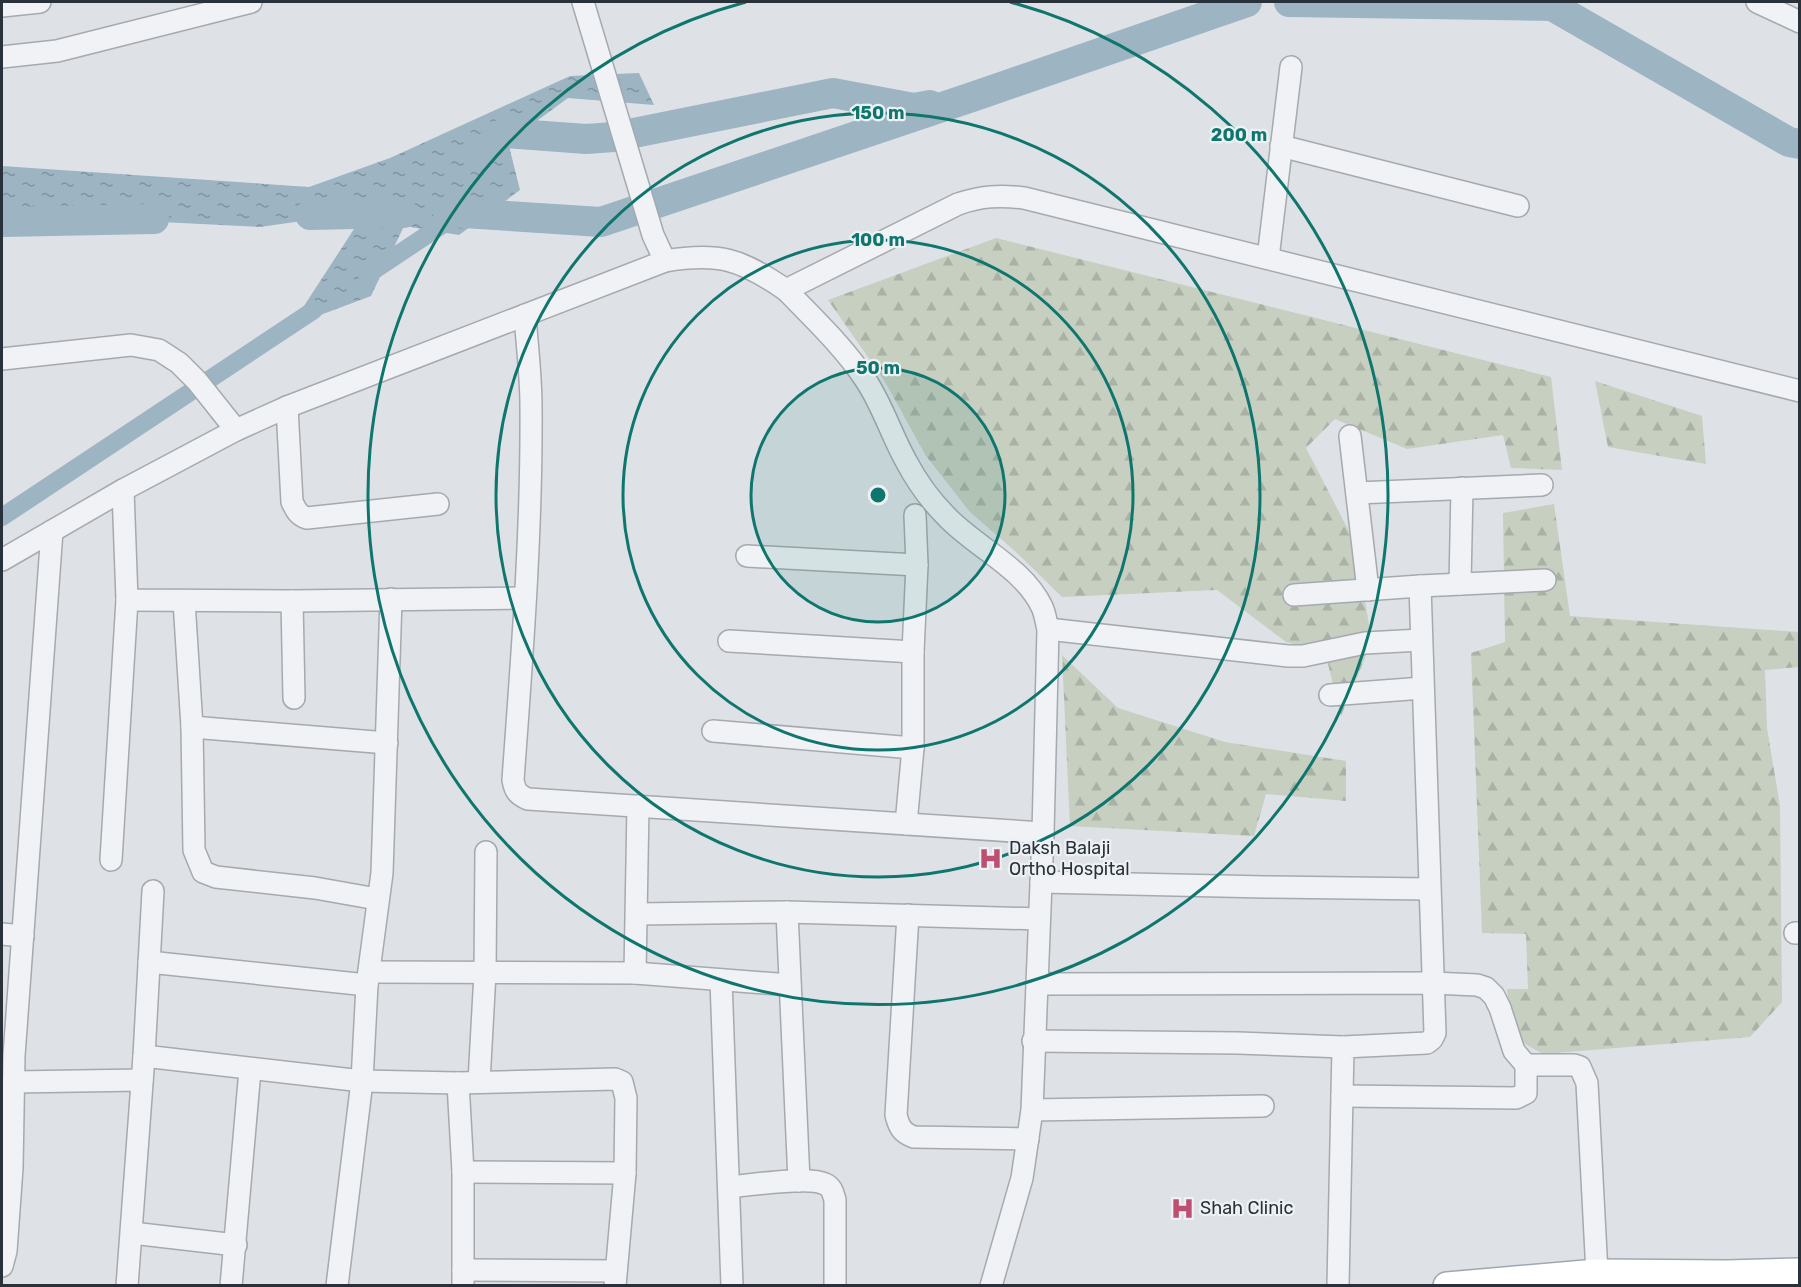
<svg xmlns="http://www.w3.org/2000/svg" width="1801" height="1287" viewBox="0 0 1801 1287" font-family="Rubik,sans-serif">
<defs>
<pattern id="forest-firs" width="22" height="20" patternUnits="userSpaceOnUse" patternTransform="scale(1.5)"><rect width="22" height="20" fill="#c6cfc0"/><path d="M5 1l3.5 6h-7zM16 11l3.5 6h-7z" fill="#aab2a6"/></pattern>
<pattern id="water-ripples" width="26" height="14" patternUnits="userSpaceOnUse" patternTransform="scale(1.5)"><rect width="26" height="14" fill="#9db4c2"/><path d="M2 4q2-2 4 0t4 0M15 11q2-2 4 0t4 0" fill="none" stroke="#80939f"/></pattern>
</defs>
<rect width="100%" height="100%" fill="#dee2e6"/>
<g fill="url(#forest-firs)">
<polygon points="996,238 1551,377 1562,470 1511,468 1503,435 1407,449 1335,419 1306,448 1354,541 1372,641 1341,716 1325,652 1286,642 1217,590 1062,597 1017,553 970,512 926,456 884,380 828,300"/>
<polygon points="1595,381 1702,416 1706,464 1608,447"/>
<polygon points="1554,504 1570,616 1799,632 1799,667 1765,670 1767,728 1780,806 1782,1002 1750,1037 1543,1054 1513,1037 1507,989 1528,989 1526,934 1482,933 1471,653 1505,642 1503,513"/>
<polygon points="1062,655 1118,708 1225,742 1346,761 1346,801 1266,794 1254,836 1070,826"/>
</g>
<polygon fill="url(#water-ripples)" points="639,73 654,105 568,98 508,142 520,190 459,235 404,226 371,296 291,326 365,212 260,227 2,214 2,166 309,187 390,158 570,76"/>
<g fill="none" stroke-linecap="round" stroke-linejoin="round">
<g stroke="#9db4c2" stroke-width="18">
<polyline points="367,275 454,217"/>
<polyline points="2,517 314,310"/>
</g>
<g stroke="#9db4c2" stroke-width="30">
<polyline points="1289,2 1552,6 1789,142 1800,144"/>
<polyline points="483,151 504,133 586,139 614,137 833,93 914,108 930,105"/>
<polyline points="448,212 601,222 978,95 1247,2"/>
<polyline points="310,215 403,213"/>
<polyline points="2,222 154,219"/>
</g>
<defs>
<g id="minor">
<polyline points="583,2 653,235 665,261"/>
<polyline points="1757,2 1800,22"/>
<polyline points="2,6 40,2"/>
<polyline points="2,57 57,51 251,2"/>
<polyline points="1281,146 1518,206"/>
<polyline points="1268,258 1291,67"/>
<path d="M786,290C813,318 843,346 865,379C882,404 891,434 906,461C916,480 931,501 946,516C975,547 1023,567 1042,607C1045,613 1046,622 1048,629L1043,833L1032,1110L1022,1178L991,1286"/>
<path d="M525,315C527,345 531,376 531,406C532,531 522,656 513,780C515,791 518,795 528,799L1043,833"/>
<path d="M2,359L131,345L159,350L179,363L197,381L236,430L287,407L665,261C719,252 741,259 786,290L958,204C981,196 1000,195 1024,198L1800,391"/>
<path d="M287,407L292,502C296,510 298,515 307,518L438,504"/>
<polyline points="1350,436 1368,590"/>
<polyline points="123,490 127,600 292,601 525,598"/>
<polyline points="1357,493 1542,485"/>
<polyline points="747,556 917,565"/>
<polyline points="2,560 123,490 236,430"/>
<polyline points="1460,584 1462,488"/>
<polyline points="1294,595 1420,586 1545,580"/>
<polyline points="184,601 192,727 194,850 203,872 216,877 315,888 377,899"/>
<polyline points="292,601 294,698"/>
<polyline points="1048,629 1288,656 1303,656 1365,643 1421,640"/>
<polyline points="729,641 913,652"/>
<polyline points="1330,695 1423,688"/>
<polyline points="192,727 387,743"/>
<polyline points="713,731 913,748"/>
<polyline points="906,824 913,748 913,652 917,565 915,515"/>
<polyline points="111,860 127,600"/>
<polyline points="1041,882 1265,887 1429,889"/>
<polyline points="153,891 144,1056 362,1081 458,1083 615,1079 622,1082 626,1098 625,1173 615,1286"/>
<polyline points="787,912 799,1181"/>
<polyline points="637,914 787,912 1039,919"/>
<path d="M908,915L896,1115C899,1127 902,1133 914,1137L1028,1139"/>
<polyline points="1795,933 1800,933"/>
<polyline points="2,934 23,936"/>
<polyline points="149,962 367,985"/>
<polyline points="369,972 635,973 790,985"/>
<polyline points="635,973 638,806"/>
<polyline points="721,980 732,1286"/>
<polyline points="1037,984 1433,983 1477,985 1486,988 1494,996 1500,1008 1514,1051 1526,1065"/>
<polyline points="1033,1041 1238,1043 1343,1047"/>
<polyline points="14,1082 142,1080"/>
<polyline points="479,1082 485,973 486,852"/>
<polyline points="458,1083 463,1172 463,1286"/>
<polyline points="1342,1096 1516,1098 1526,1093 1526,1065 1574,1065 1580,1067 1587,1083 1597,1273"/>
<polyline points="1032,1110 1263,1106"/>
<polyline points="463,1172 625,1173"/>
<path d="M729,1187C749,1185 809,1176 825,1184C832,1187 833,1193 835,1200V1286"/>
<polyline points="132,1233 236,1245"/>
<polyline points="2,1266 6,1251 12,1168 14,1056 52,531"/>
<polyline points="463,1270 616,1271"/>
<polyline points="127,1286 144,1056"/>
<polyline points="231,1286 250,1070"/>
<polyline points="337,1286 362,1081 367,985 382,873 391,599"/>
<polyline points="1338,1286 1343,1047 1427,1043 1432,1039 1435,1033 1420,586"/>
</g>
<polyline id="major" points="1447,1286 1597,1273 1727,1274 1800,1272"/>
</defs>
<use href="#minor" stroke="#a4aaaf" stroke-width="24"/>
<use href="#major" stroke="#9fa8b0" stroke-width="30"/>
<use href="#minor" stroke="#f0f2f5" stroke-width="21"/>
<use href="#major" stroke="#fff" stroke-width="27"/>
</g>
<circle cx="878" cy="495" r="127" fill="#0f766e" fill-opacity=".12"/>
<g fill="none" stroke="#0f766e" stroke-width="3">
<circle cx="878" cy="495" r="127"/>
<circle cx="878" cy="495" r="255"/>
<circle cx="878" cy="495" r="382"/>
<path d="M1010 2A510 510 0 1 1 746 2"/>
</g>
<defs>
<symbol id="hospital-bare" viewBox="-9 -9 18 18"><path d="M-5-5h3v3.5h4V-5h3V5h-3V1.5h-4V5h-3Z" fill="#bd5070" stroke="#edf1f4" stroke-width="2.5" paint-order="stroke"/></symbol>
</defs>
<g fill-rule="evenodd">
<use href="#hospital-bare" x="974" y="842" width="33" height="33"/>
<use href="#hospital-bare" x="1166" y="1192" width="33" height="33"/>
</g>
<g text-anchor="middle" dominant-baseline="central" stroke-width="4.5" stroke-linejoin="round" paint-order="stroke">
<g font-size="18" fill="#29323b" stroke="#edf1f4" text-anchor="start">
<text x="1009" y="848">Daksh Balaji<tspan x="1009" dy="21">Ortho Hospital</tspan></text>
<text x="1200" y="1208">Shah Clinic</text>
</g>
</g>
<circle cx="878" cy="495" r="9" fill="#0f766e" stroke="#edf1f4" stroke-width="3"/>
<g font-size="18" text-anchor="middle" font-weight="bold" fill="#0f766e" stroke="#edf1f4" stroke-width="4.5" stroke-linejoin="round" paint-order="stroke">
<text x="878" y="119">150 m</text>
<text x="1239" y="141">200 m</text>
<text x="878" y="246">100 m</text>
<text x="878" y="374">50 m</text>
</g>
<rect width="1801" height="1287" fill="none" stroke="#29323b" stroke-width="6"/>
</svg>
